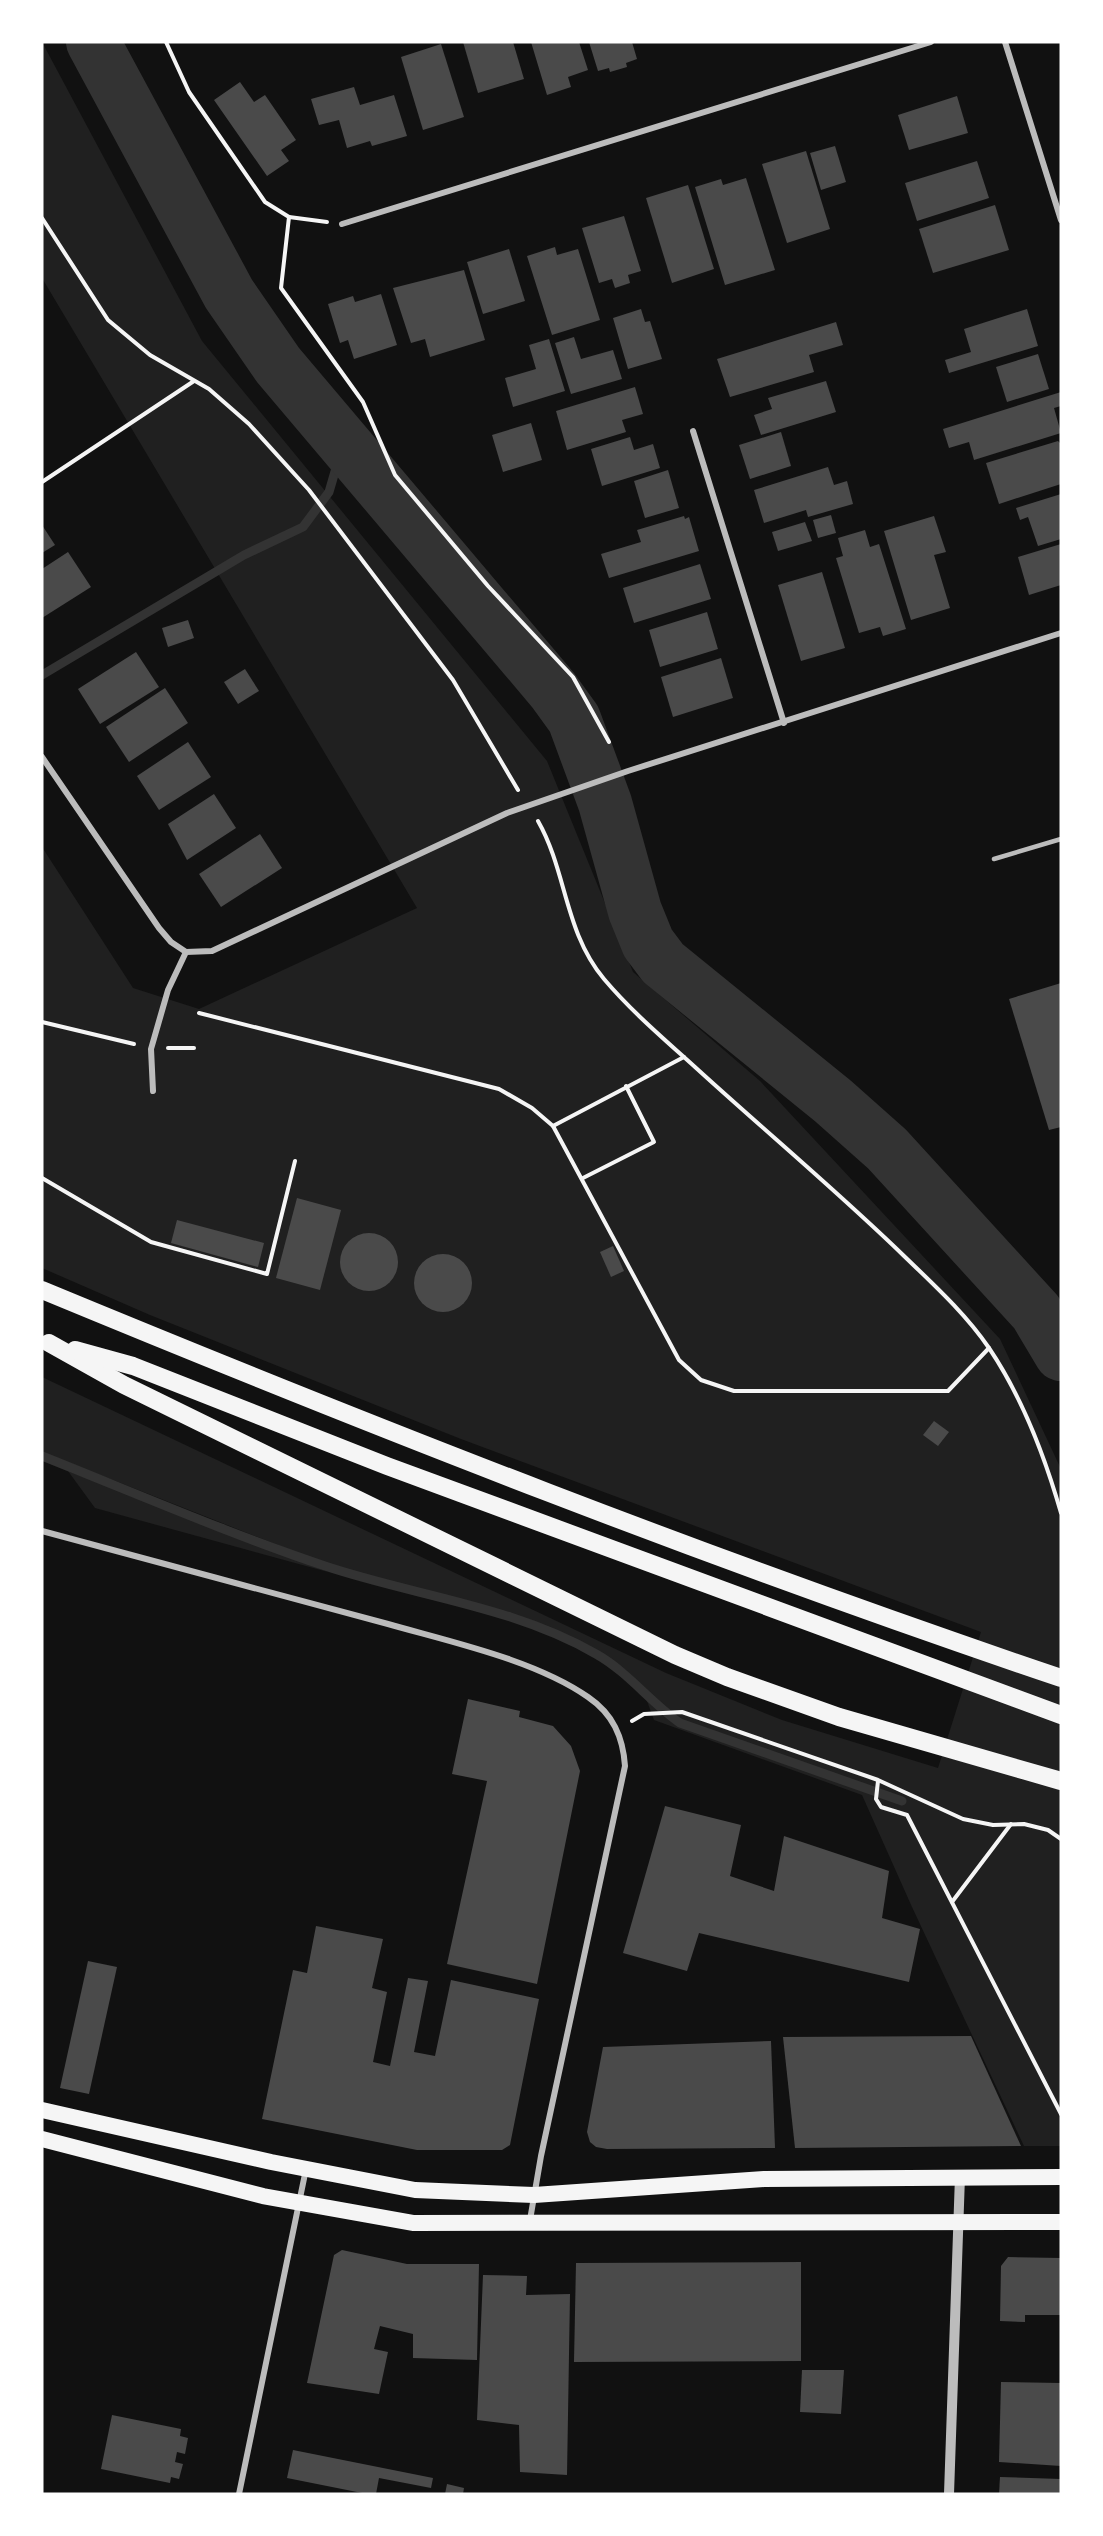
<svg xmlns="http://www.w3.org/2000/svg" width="1103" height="2536" viewBox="0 0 1103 2536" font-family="Jost,sans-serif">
<rect width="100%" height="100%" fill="#111"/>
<g fill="#202020">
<polygon points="42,42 202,341 547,761 633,972 760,1081 1000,1339 1061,1469 1061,2146 1024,2146 912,1907 862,1795 654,1720 647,1701 650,1696 627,1671 586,1646 536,1622 326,1564 42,1452 42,1377 666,1673 782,1720 938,1768 981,1632 461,1439 150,1315 42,1268 42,847 133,988 199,1009 417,908 42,278"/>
<polygon points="68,1471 328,1572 95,1508"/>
</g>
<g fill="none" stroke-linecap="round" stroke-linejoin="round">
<g stroke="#333" stroke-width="9">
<polyline points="42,675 244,555 303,527 329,492 336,468 336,432"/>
<path d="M42,1456C135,1493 230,1534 325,1566C415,1596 513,1606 596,1654C628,1672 650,1702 680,1723L902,1801"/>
</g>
<polyline stroke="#333" stroke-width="54" points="93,42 229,294 278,365 553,690 574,719 605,803 635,911 648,943 663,963 833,1101 887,1149 1036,1312 1061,1354"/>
</g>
<g fill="#4a4a4a">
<polygon points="463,42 513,42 524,79 478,93"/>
<polygon points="531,42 579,42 588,70 568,77 571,87 547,95"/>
<polygon points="589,42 632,42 637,59 626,63 627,67 610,72 609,68 598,71"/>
<polygon points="441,44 464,117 423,130 401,57"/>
<polygon points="240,82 254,102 265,95 296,140 281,150 289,161 267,176 214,100"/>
<polygon points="354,87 360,105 394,95 407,136 372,146 370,141 347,148 339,120 319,125 311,99"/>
<polygon points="957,96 968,133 909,150 898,115"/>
<polygon points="835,146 846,182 821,190 810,153"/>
<polygon points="806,151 830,229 787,243 762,164"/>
<polygon points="977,161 989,198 917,221 905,183"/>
<polygon points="746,178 775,270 725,285 695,187 721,179 723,185"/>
<polygon points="688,185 714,269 672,283 646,198"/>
<polygon points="995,205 1009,250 933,273 919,229"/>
<polygon points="624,216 641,271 628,275 630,283 615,288 612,279 599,283 582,228"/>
<polygon points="555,247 557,255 578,249 600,320 552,335 527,256"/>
<polygon points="509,249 525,301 483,314 467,262"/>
<polygon points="464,270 485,340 430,357 425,339 411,343 393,288"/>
<polygon points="381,294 397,345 354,359 348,340 340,343 328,304 353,296 355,302"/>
<polygon points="641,309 645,322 650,321 662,359 628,369 613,318"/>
<polygon points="1027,309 1038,346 949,373 945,360 971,352 964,329"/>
<polygon points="836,322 843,345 809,355 814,372 730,397 717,359"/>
<polygon points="574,337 581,359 613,350 622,379 571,394 555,343"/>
<polygon points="549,339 565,391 513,407 505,378 536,369 529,345"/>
<polygon points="1038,354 1049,389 1007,402 996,367"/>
<polygon points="826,381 836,412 761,435 754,415 772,409 768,398"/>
<polygon points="635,387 643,414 622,420 626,432 567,450 556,411"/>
<polygon points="1061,392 1061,406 1054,408 1061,433 974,460 969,442 949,448 943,429"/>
<polygon points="531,423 542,460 503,472 492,435"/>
<polygon points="781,432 791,466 750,479 739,445"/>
<polygon points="630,437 634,450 653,444 660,468 602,486 591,449"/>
<polygon points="1058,441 1061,444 1061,484 999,504 986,463"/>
<polygon points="828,467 834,485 847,481 853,504 808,517 806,510 764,523 754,490"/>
<polygon points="668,470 679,508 645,518 634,481"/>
<polygon points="1061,494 1061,539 1038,546 1028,517 1020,520 1016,508"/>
<polygon points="831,515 836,533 818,538 813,520"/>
<polygon points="684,516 685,519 689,517 699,551 609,578 601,554 641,542 637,530"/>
<polygon points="934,516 946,552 934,555 950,608 911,620 884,531"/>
<polygon points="805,522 812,541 778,551 772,532"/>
<polygon points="42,525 55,545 42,553"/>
<polygon points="865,530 870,547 879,544 906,629 883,636 880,627 859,633 836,558 843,556 838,538"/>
<polygon points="1061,544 1061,585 1029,595 1018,557"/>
<polygon points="68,552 91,587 42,618 42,569"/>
<polygon points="700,564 711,599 634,623 623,588"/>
<polygon points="822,572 845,648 801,661 778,585"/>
<polygon points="707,612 718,649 660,667 649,630"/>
<polygon points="188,620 194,638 168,647 162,628"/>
<polygon points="136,652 159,687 100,724 78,689"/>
<polygon points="721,658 733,698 673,717 661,677"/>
<polygon points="245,669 259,691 238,704 224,682"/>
<polygon points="165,688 188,723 129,762 106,727"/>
<polygon points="188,742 211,777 159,810 137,776"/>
<polygon points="214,794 236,828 187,860 168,824"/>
<polygon points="260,834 282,868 221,907 199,874"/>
<polygon points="1061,983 1061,1127 1049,1130 1009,999"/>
<polygon points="297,1198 341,1210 320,1290 276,1278"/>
<polygon points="177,1220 264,1243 258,1267 171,1243"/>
<circle cx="369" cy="1262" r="29"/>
<polygon points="613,1246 624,1271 611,1277 600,1252"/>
<circle cx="443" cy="1283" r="29"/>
<polygon points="934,1421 949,1432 938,1446 923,1435"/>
<polygon points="468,1699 520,1711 519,1717 553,1726 571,1746 580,1771 537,1984 447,1964 487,1781 452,1774"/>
<polygon points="665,1806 741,1825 730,1876 774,1891 784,1836 889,1871 882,1918 920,1929 909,1982 699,1933 687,1971 623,1953"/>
<polygon points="316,1926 383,1939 372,1988 387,1992 373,2062 390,2066 408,1978 428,1981 414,2052 435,2056 451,1980 539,1999 510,2145 502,2150 417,2150 262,2119 293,1970 307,1973"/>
<polygon points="88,1961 117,1967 89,2094 60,2088"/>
<polygon points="971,2036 1021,2146 795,2148 783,2037"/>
<polygon points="771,2041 775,2148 607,2149 596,2147 590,2142 587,2132 603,2047"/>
<polygon points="342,2250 407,2264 479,2264 477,2360 413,2358 413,2334 380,2326 374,2349 388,2352 379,2394 307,2383 334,2255"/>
<polygon points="1008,2257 1061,2258 1061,2315 1025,2315 1025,2322 1000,2321 1001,2266"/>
<polygon points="801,2262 801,2361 574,2362 576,2263"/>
<polygon points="483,2275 527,2276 526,2295 570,2294 567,2475 520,2472 519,2425 477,2420"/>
<polygon points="802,2370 844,2370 841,2414 800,2412"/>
<polygon points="1001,2382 1061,2383 1061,2466 999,2462"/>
<polygon points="112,2415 181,2429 180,2436 188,2438 185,2454 177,2452 175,2462 183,2464 179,2479 171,2477 170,2483 101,2469"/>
<polygon points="293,2450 433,2478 431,2488 379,2478 376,2494 367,2494 287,2478"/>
<polygon points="1000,2477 1061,2479 1061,2494 999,2494"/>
<polygon points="447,2484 464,2488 463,2494 445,2494"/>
</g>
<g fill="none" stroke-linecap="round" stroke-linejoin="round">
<g stroke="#f5f5f5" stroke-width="4">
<polyline points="166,42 189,92 265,202 289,217 281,288 363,402 395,475 488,586 573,677 609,742"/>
<polyline points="289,217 327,222"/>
<polyline points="42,218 108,320 150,355 209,389 249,424 309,490 453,680 518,790"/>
<polyline points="42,482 194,381"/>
<path d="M538,821C567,872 564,931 604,979C631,1011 664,1039 695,1067C764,1130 836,1190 903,1255C933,1284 965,1313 989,1348C1022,1397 1045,1457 1061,1513"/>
<polyline points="199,1013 499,1089 532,1108 553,1126 679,1360 701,1380 734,1391 948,1391 989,1348"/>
<polyline points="42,1022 134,1044"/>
<polyline points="168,1048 194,1048"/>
<polyline points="553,1126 684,1057"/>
<polyline points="42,1178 151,1242 267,1274 295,1161"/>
<polyline points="583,1178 654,1142 626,1086"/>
<polyline points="632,1721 644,1714 682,1712 878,1780 963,1819 993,1825 1024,1824 1048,1830 1061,1839"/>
<polyline points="878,1781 876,1799 881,1807 907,1815 1061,2114"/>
<polyline points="952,1902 1011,1824"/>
</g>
<polyline stroke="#bcbcbc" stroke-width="4.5" points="994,859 1061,839"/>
<g stroke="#bcbcbc" stroke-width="6">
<polyline points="1005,42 1061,220"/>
<polyline points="342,224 931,42"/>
<polyline points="693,431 784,723"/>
<polyline points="42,757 159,928 171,942 186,952"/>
<polyline points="186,952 212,951 507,813 628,771 1061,633"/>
<polyline points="153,1091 151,1049 168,990 186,952"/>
<path d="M42,1531C157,1563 273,1592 388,1624C451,1642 535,1660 588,1697C613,1714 623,1737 625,1766L541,2156L530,2220"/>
<polyline points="239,2494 306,2169"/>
</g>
<polyline stroke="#bcbcbc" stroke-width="10" points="949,2494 960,2176"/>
<g stroke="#f5f5f5" stroke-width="16">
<polyline points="42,2110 271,2162 415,2190 534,2195 764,2179 1061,2177"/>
<polyline points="42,2139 263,2196 414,2223 1061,2222"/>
</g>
<g stroke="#f5f5f5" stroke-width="18">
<path d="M42,1290C378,1429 717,1562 1061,1678"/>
<polyline points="49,1343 124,1385 675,1655 727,1677 839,1717 1061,1781"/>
<polyline points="75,1350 133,1366 387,1466 1061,1715"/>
</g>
</g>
<rect width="1103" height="2536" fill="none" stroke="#ffffff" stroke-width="87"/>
</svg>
